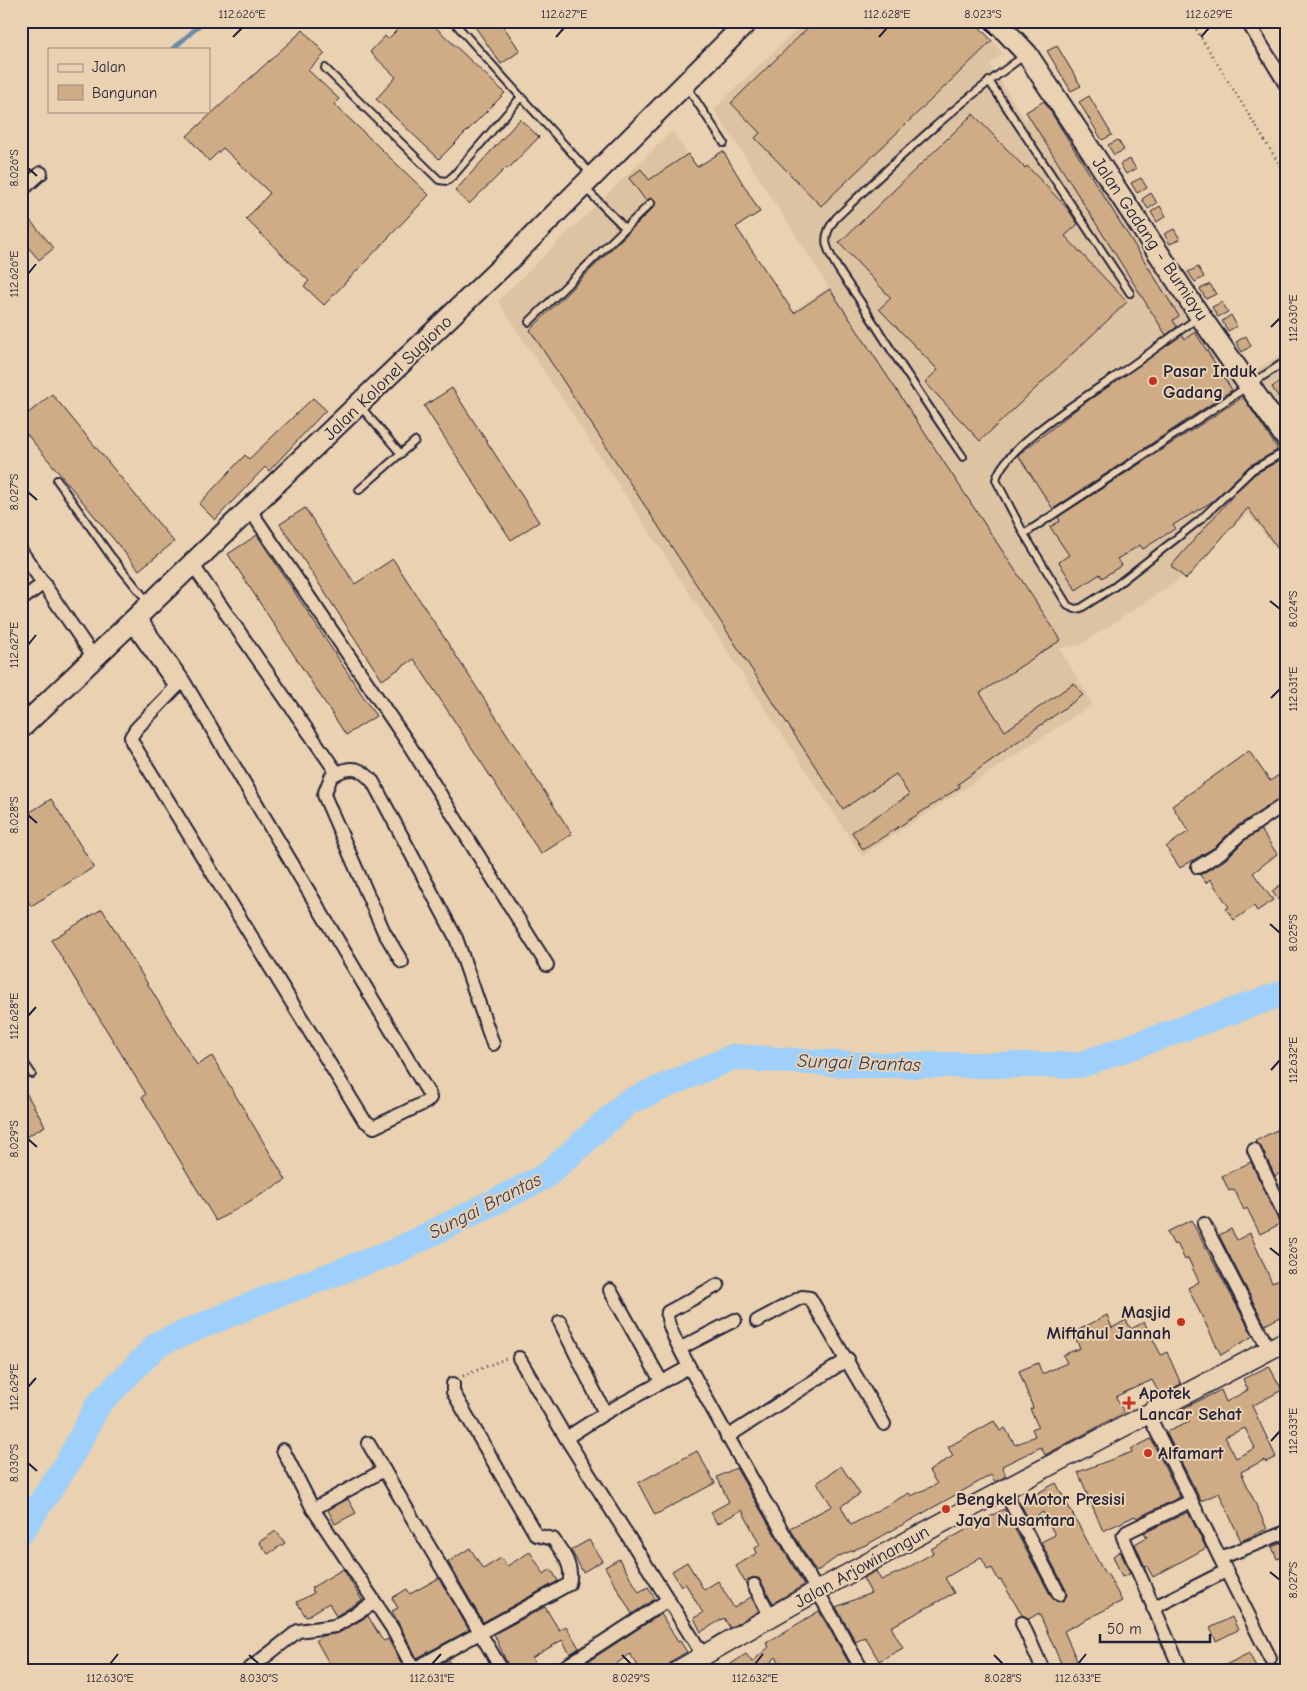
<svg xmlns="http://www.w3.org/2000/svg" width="1307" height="1691" viewBox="0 0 1307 1691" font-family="'Comic Neue',sans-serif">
<rect width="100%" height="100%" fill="#e9d1b1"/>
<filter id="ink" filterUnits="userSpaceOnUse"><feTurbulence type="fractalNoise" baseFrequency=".02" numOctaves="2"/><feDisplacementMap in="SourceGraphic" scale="10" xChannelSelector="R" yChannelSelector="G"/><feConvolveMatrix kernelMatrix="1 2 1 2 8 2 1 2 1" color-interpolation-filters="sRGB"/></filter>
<g filter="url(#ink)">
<g fill="#ddc3a2">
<polygon points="805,21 850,21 862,34 875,21 976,21 1003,54 990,65 1025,120 1045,108 1286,456 1286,562 1248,513 1177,581 1082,644 1059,648 1093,704 862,856 498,301 672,131 792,312 829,287 714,109"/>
<polygon points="1286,351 1286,430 1249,375"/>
</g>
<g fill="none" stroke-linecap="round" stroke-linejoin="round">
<polyline stroke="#6c8aae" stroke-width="4.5" points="173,49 204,21"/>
<polyline stroke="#9ed0fb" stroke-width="26" points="21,1532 67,1464 98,1405 158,1344 273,1296 396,1251 546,1176 628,1102 733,1057 858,1065 1080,1065 1286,992"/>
</g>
<g fill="#cfac85" stroke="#22223b" fill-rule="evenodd">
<polygon points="406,21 429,21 505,93 439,159 376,99 396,77 370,52 385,36 388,39"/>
<polygon points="471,21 500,21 520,51 501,64"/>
<polygon points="815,21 857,21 865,30 874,21 974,21 992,41 821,206 755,138 760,133 731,103"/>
<polygon points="303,30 325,54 308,70 339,99 334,104 429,195 324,305 304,286 309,281 246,219 270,193 223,148 209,161 187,136"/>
<polygon points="1057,46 1081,86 1071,91 1047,51"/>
<polygon points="1089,96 1112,135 1102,140 1079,102"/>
<polygon points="1044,101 1179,316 1173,320 1177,327 1166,335 1026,112"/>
<polygon points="973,114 1025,168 1027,166 1067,208 1078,224 1065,236 1127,302 980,441 925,382 938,370 879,309 891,298 839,243"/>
<polygon points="520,119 539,137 509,168 507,167 469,204 455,191"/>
<polygon points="1118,140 1124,150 1114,155 1108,145"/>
<polygon points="723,151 760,212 736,227 794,313 830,289 1061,640 980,693 1005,731 1074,683 1083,695 958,784 960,787 863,850 852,832 909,795 896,774 843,809 530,330 655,206 655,200 650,198 646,201 629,178 641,169 649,180 688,154 697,167"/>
<polygon points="1130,159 1136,169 1126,174 1120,164"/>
<polygon points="1141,178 1147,188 1137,193 1131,183"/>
<polygon points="1151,193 1157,203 1148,209 1142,199"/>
<polygon points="1160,206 1166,216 1157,222 1151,212"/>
<polygon points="21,210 54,248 39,260 21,239"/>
<polygon points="1174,229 1180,239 1170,244 1164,234"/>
<polygon points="1198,267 1204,277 1195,282 1188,272"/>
<polygon points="1210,284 1216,294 1206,299 1200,289"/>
<polygon points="1222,302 1228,312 1218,317 1212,307"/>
<polygon points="1231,315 1237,326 1228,331 1222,321"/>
<polygon points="1195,332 1232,390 1053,509 1018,455 1079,407 1182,335 1185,339"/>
<polygon points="1246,336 1251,346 1242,352 1236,342"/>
<polygon points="1286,378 1286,409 1272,387"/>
<polygon points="452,388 539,522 511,540 424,406"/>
<polygon points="52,394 174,542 139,570 21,427 21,419"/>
<polygon points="1243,397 1277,448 1276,451 1249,466 1213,501 1173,525 1176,528 1143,549 1140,545 1117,559 1122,565 1102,578 1100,574 1076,590 1059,562 1069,555 1050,527 1060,521 1058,517"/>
<polygon points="313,398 326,410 269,471 265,467 215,520 199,504 245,455 249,459"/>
<polygon points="1282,459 1286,466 1286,560 1248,508 1186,579 1171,566 1237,491 1255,474"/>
<polygon points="305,508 355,584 393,559 572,834 541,854 414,659 382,680 280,524"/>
<polygon points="257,535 376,716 346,735 228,554"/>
<polygon points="1249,751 1270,781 1286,770 1286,795 1234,828 1215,847 1180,868 1166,847 1189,831 1172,806"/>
<polygon points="51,799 94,867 31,906 21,890 21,818"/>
<polygon points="1261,830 1277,854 1253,873 1273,900 1257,911 1254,906 1234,920 1226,909 1229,907 1210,879 1206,883 1200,875 1225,860 1244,841"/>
<polygon points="1286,881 1286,911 1272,891"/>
<polygon points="102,909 197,1065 212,1056 286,1180 216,1221 142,1097 146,1094 51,940"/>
<polygon points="21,1084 45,1126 21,1140"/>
<polygon points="1277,1130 1286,1148 1286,1170 1275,1176 1261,1147 1255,1141"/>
<polygon points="1251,1162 1280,1224 1260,1234 1247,1208 1244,1210 1234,1189 1229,1191 1222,1176"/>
<polygon points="1191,1220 1253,1336 1221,1355 1188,1288 1199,1282 1188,1258 1185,1260 1177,1243 1174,1245 1167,1232"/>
<polygon points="1231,1229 1237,1240 1250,1233 1272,1283 1279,1280 1286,1294 1286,1314 1265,1325 1219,1235"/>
<polygon points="1107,1315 1112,1328 1126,1320 1131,1329 1144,1322 1161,1355 1167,1352 1181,1384 1160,1395 1152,1380 1119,1395 1116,1397 1124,1412 1094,1429 1045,1455 1041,1447 1002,1466 1006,1476 995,1482 991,1475 868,1544 837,1557 816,1572 790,1528 832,1506 817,1483 841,1466 860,1494 841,1506 851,1525 909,1493 911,1496 937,1484 929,1471 953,1456 948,1447 994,1421 1000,1431 1005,1428 1015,1445 1035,1436 1032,1429 1038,1426 1030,1409 1033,1408 1019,1371 1038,1363 1042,1374 1067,1363 1063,1355 1080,1348 1073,1333"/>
<path d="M1269,1366L1282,1390L1252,1406L1276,1457L1266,1462L1264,1460L1241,1472L1267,1529L1241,1541L1219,1493L1201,1501L1166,1432L1190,1422L1184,1408L1221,1390L1226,1402L1248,1390L1243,1379ZM1245,1428L1255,1448L1236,1458L1225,1437Z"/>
<polygon points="1151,1439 1180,1497 1137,1518 1135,1516 1103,1531 1078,1472 1132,1452 1131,1449"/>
<polygon points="697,1451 715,1483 655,1515 638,1483"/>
<polygon points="736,1468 804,1585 773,1603 759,1578 751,1578 746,1584 736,1566 757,1553 755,1548 760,1545 742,1510 717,1524 711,1512 729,1502 717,1477"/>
<polygon points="1056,1483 1105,1574 1107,1573 1122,1601 1064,1631 1081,1670 1064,1670 1039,1613 1029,1619 1022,1615 1001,1580 999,1581 992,1568 988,1570 981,1557 945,1578 954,1593 891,1627 903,1648 879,1661 865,1637 856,1642 836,1607 871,1593 863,1578 876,1571 881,1580 902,1571 933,1553 931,1549 1004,1509 1052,1598 1058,1602 1063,1601 1067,1595 1066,1590 1041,1542 1055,1535 1043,1512 1029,1520 1021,1505 1035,1497 1034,1495"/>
<polygon points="348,1499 356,1513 335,1524 328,1510"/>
<polygon points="1188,1512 1206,1548 1153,1577 1147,1566 1145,1567 1135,1544 1147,1537 1144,1533"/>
<polygon points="276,1531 285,1543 268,1554 259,1542"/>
<polygon points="589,1540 602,1561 583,1572 571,1550"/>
<polygon points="1286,1541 1286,1556 1277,1559 1272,1547"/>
<polygon points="470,1548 483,1569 501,1558 507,1566 530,1552 544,1574 551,1569 558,1581 483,1622 448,1562"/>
<polygon points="1120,1551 1130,1574 1122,1577 1113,1556"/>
<polygon points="619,1559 639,1592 648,1587 655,1599 632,1614 605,1567"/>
<polygon points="687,1562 704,1590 718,1581 734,1608 751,1597 759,1611 730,1628 724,1618 701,1632 694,1618 703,1613 685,1583 681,1586 672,1571"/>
<polygon points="343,1569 362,1600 336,1616 329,1603 306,1617 297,1602 314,1593 311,1588"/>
<polygon points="439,1578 469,1630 417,1658 392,1611 398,1608 392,1598 407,1589 410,1594"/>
<polygon points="545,1607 559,1630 566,1626 579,1648 570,1654 562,1640 532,1658 540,1670 510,1670 494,1634"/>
<polygon points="819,1611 853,1670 784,1670 776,1657 762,1670 722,1670 746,1654 752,1662 769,1647 766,1643"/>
<polygon points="661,1614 678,1642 680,1641 687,1652 673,1660 664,1670 641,1670 630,1654 608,1670 575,1670"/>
<polygon points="368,1616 381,1638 384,1641 388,1639 405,1670 335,1670 329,1663 316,1640 322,1636 339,1633"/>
<polygon points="1232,1617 1238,1630 1216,1641 1210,1628"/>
<polygon points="1249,1653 1256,1667 1250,1670 1216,1670"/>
<polygon points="448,1660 454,1670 430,1670"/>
</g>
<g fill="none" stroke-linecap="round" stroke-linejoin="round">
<defs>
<g id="lane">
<polyline points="453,21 521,97"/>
<polyline points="325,68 439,180 447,181 454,175 521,97 591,174"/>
<polyline points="989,81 1130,293"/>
<polyline points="687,87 724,143"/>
<polyline points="586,189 625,228"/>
<path d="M1199,317C1176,333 1154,350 1131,366C1100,388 1003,445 996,480L1024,534L1286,361"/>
<polyline points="529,322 651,203"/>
<polyline points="360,406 401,454"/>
<path d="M963,457C928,406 893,354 860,301C849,284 833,265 827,246C824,235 830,226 836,218C895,161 957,103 1024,56"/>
<polyline points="57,480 110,555 148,602"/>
<polyline points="359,490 415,441"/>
<polyline points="1024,534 1068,606 1075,609 1081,608 1114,587 1200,520 1252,470 1286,451"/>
<polyline points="21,1058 32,1074"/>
</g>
<g id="street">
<polyline points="1247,21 1286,85"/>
<polyline points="21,191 41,173"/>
<polyline points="250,510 408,743 547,965"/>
<polyline points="21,551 95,659"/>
<path d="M192,564L337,773C353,765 362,769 373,782L456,938L493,1044"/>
<polyline points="21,600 44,583"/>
<polyline points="139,617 183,680 429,1094 430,1098 426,1102 374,1127 364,1120 132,742 131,737 136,729 183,680"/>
<polyline points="131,624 176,687"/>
<polyline points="337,773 331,777 324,795 384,932 402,962"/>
<polyline points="1198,867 1220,853 1239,835 1286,803"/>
<polyline points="1254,1150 1286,1218"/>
<polyline points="1204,1224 1269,1350"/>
<path d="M718,1285L668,1312C663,1323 695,1377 702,1390C753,1485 810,1575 862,1670"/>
<polyline points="610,1290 661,1381"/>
<polyline points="757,1321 802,1297 810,1298 884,1424"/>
<polyline points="560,1322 605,1413"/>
<polyline points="681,1348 735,1320"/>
<polyline points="519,1358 566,1438"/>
<polyline points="689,1367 605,1413 566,1438 703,1655"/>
<polyline points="1148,1414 1270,1658"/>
<polyline points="727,1437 848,1359"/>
<polyline points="368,1443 502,1670"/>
<polyline points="283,1450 313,1509 392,1628 414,1670"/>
<polyline points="1004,1490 1059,1594"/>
<polyline points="313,1509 384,1470"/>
<polyline points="1220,1558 1286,1532"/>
<polyline points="754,1585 771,1617"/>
<polyline points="1153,1608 1226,1571"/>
<polyline points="1022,1623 1043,1670"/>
<path d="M414,1669L569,1584C574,1566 563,1553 553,1539L536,1535L532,1528L453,1392V1384"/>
<polyline points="248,1670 298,1631 335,1626 374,1603"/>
<polyline points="560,1670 668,1600"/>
<polyline points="1181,1670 1123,1537 1127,1532 1191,1501"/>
</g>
<path id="secondary" d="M679,1670C877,1553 1083,1449 1286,1341"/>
<g id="primary">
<polyline points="996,21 1027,54 1200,316 1286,438"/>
<polyline points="21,728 510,259 748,21"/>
</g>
</defs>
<use href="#lane" stroke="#22223b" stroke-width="10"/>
<use href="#street" stroke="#22223b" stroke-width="16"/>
<use href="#secondary" stroke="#22223b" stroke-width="22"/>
<use href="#primary" stroke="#22223b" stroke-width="24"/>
<g stroke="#22223b" stroke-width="2.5" stroke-dasharray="1 4" stroke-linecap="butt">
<polyline points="1191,21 1286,175"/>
<polyline points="463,1376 507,1358"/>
</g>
<use href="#lane" stroke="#e9d1b1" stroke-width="6"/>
<use href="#street" stroke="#e9d1b1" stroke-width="12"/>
<use href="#secondary" stroke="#e9d1b1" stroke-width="19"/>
<use href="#primary" stroke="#e9d1b1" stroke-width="20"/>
</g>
</g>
<path fill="none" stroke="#22223b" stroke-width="2" d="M983,28L992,36M233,37L242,28M556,37L564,28M879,37L887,28M1201,37L1209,28M28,168L37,176M28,274L36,264M1271,327L1280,318M28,492L37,500M1270,601L1280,609M28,645L36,635M1271,698L1280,689M28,815L37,823M1270,924L1280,933M28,1016L36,1007M1271,1070L1280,1060M28,1139L37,1147M1270,1248L1280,1256M28,1387L36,1378M1271,1441L1280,1431M28,1463L37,1471M1270,1572L1280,1580M249,1655L259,1664M622,1655L631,1664M994,1655L1003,1664M110,1664L118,1654M432,1664L441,1654M755,1664L763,1654M1078,1664L1086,1654"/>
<g fill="#c8321e" stroke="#e9d1b1" stroke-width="2">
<circle cx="1153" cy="381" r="5"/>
<circle cx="1181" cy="1322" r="5"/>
<path d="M1126.5 1395.5h5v5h5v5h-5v5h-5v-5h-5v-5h5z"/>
<circle cx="1148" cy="1453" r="5"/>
<circle cx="946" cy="1509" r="5"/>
</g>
<g text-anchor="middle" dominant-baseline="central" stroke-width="4" stroke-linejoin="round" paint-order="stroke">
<g font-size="18" fill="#22223b" stroke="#e9d1b1">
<text transform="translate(1150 239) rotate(56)">Jalan Gadang - Bumiayu</text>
<text transform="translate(388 378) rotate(-44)">Jalan Kolonel Sugiono</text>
<text transform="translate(862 1567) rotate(-29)">Jalan Arjowinangun</text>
</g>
<g font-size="18" font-weight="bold" fill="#22223b" stroke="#e9d1b1" text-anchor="start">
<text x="1163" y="371">Pasar Induk<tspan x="1163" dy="21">Gadang</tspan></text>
<text x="1171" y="1312" text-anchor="end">Masjid<tspan x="1171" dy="21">Miftahul Jannah</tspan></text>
<text x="1139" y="1393">Apotek<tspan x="1139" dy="21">Lancar Sehat</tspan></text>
<text x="1158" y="1453">Alfamart</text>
<text x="956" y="1499">Bengkel Motor Presisi<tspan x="956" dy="21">Jaya Nusantara</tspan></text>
</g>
<g font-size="19" font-style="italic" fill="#353c58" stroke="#e9d1b1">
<text transform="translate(859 1063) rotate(2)">Sungai Brantas</text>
<text transform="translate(485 1206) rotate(-27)">Sungai Brantas</text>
</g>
</g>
<rect width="1307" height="1691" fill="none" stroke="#e9d1b1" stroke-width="55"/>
<rect x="48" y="48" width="162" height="65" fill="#e9d1b1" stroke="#998b82"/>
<rect x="58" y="64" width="25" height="8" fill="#e9d1b1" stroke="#998b82"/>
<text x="92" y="72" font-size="15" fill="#22223b">Jalan</text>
<rect x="58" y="85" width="25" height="15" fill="#cfac85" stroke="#998b82"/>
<text x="92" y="98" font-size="15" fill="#22223b">Bangunan</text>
<path d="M1100 1634v8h110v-8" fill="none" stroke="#22223b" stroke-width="2.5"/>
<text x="1107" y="1634" font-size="15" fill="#22223b" stroke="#e9d1b1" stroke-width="4" paint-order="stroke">50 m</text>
<rect x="28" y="28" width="1252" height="1636" fill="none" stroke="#22223b" stroke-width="2"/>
<g font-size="12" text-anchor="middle" fill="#22223b">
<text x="242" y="18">112.626°E</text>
<text x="564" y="18">112.627°E</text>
<text x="887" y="18">112.628°E</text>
<text x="983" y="18">8.023°S</text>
<text x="1209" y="18">112.629°E</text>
<text transform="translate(14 168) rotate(-90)" y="4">8.026°S</text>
<text transform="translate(14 274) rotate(-90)" y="4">112.626°E</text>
<text transform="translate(1293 318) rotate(-90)" y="4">112.630°E</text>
<text transform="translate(14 492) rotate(-90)" y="4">8.027°S</text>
<text transform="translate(1293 609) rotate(-90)" y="4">8.024°S</text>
<text transform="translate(14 645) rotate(-90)" y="4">112.627°E</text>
<text transform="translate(1293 689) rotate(-90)" y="4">112.631°E</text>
<text transform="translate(14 815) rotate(-90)" y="4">8.028°S</text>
<text transform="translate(1293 933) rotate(-90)" y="4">8.025°S</text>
<text transform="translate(14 1016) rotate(-90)" y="4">112.628°E</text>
<text transform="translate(1293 1060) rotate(-90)" y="4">112.632°E</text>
<text transform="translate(14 1139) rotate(-90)" y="4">8.029°S</text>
<text transform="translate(1293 1256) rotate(-90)" y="4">8.026°S</text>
<text transform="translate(14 1387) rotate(-90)" y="4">112.629°E</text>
<text transform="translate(1293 1431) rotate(-90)" y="4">112.633°E</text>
<text transform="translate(14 1463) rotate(-90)" y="4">8.030°S</text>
<text transform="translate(1293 1580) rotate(-90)" y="4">8.027°S</text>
<text x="110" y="1682">112.630°E</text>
<text x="259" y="1682">8.030°S</text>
<text x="432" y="1682">112.631°E</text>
<text x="631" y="1682">8.029°S</text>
<text x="755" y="1682">112.632°E</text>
<text x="1003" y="1682">8.028°S</text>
<text x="1078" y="1682">112.633°E</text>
</g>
</svg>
